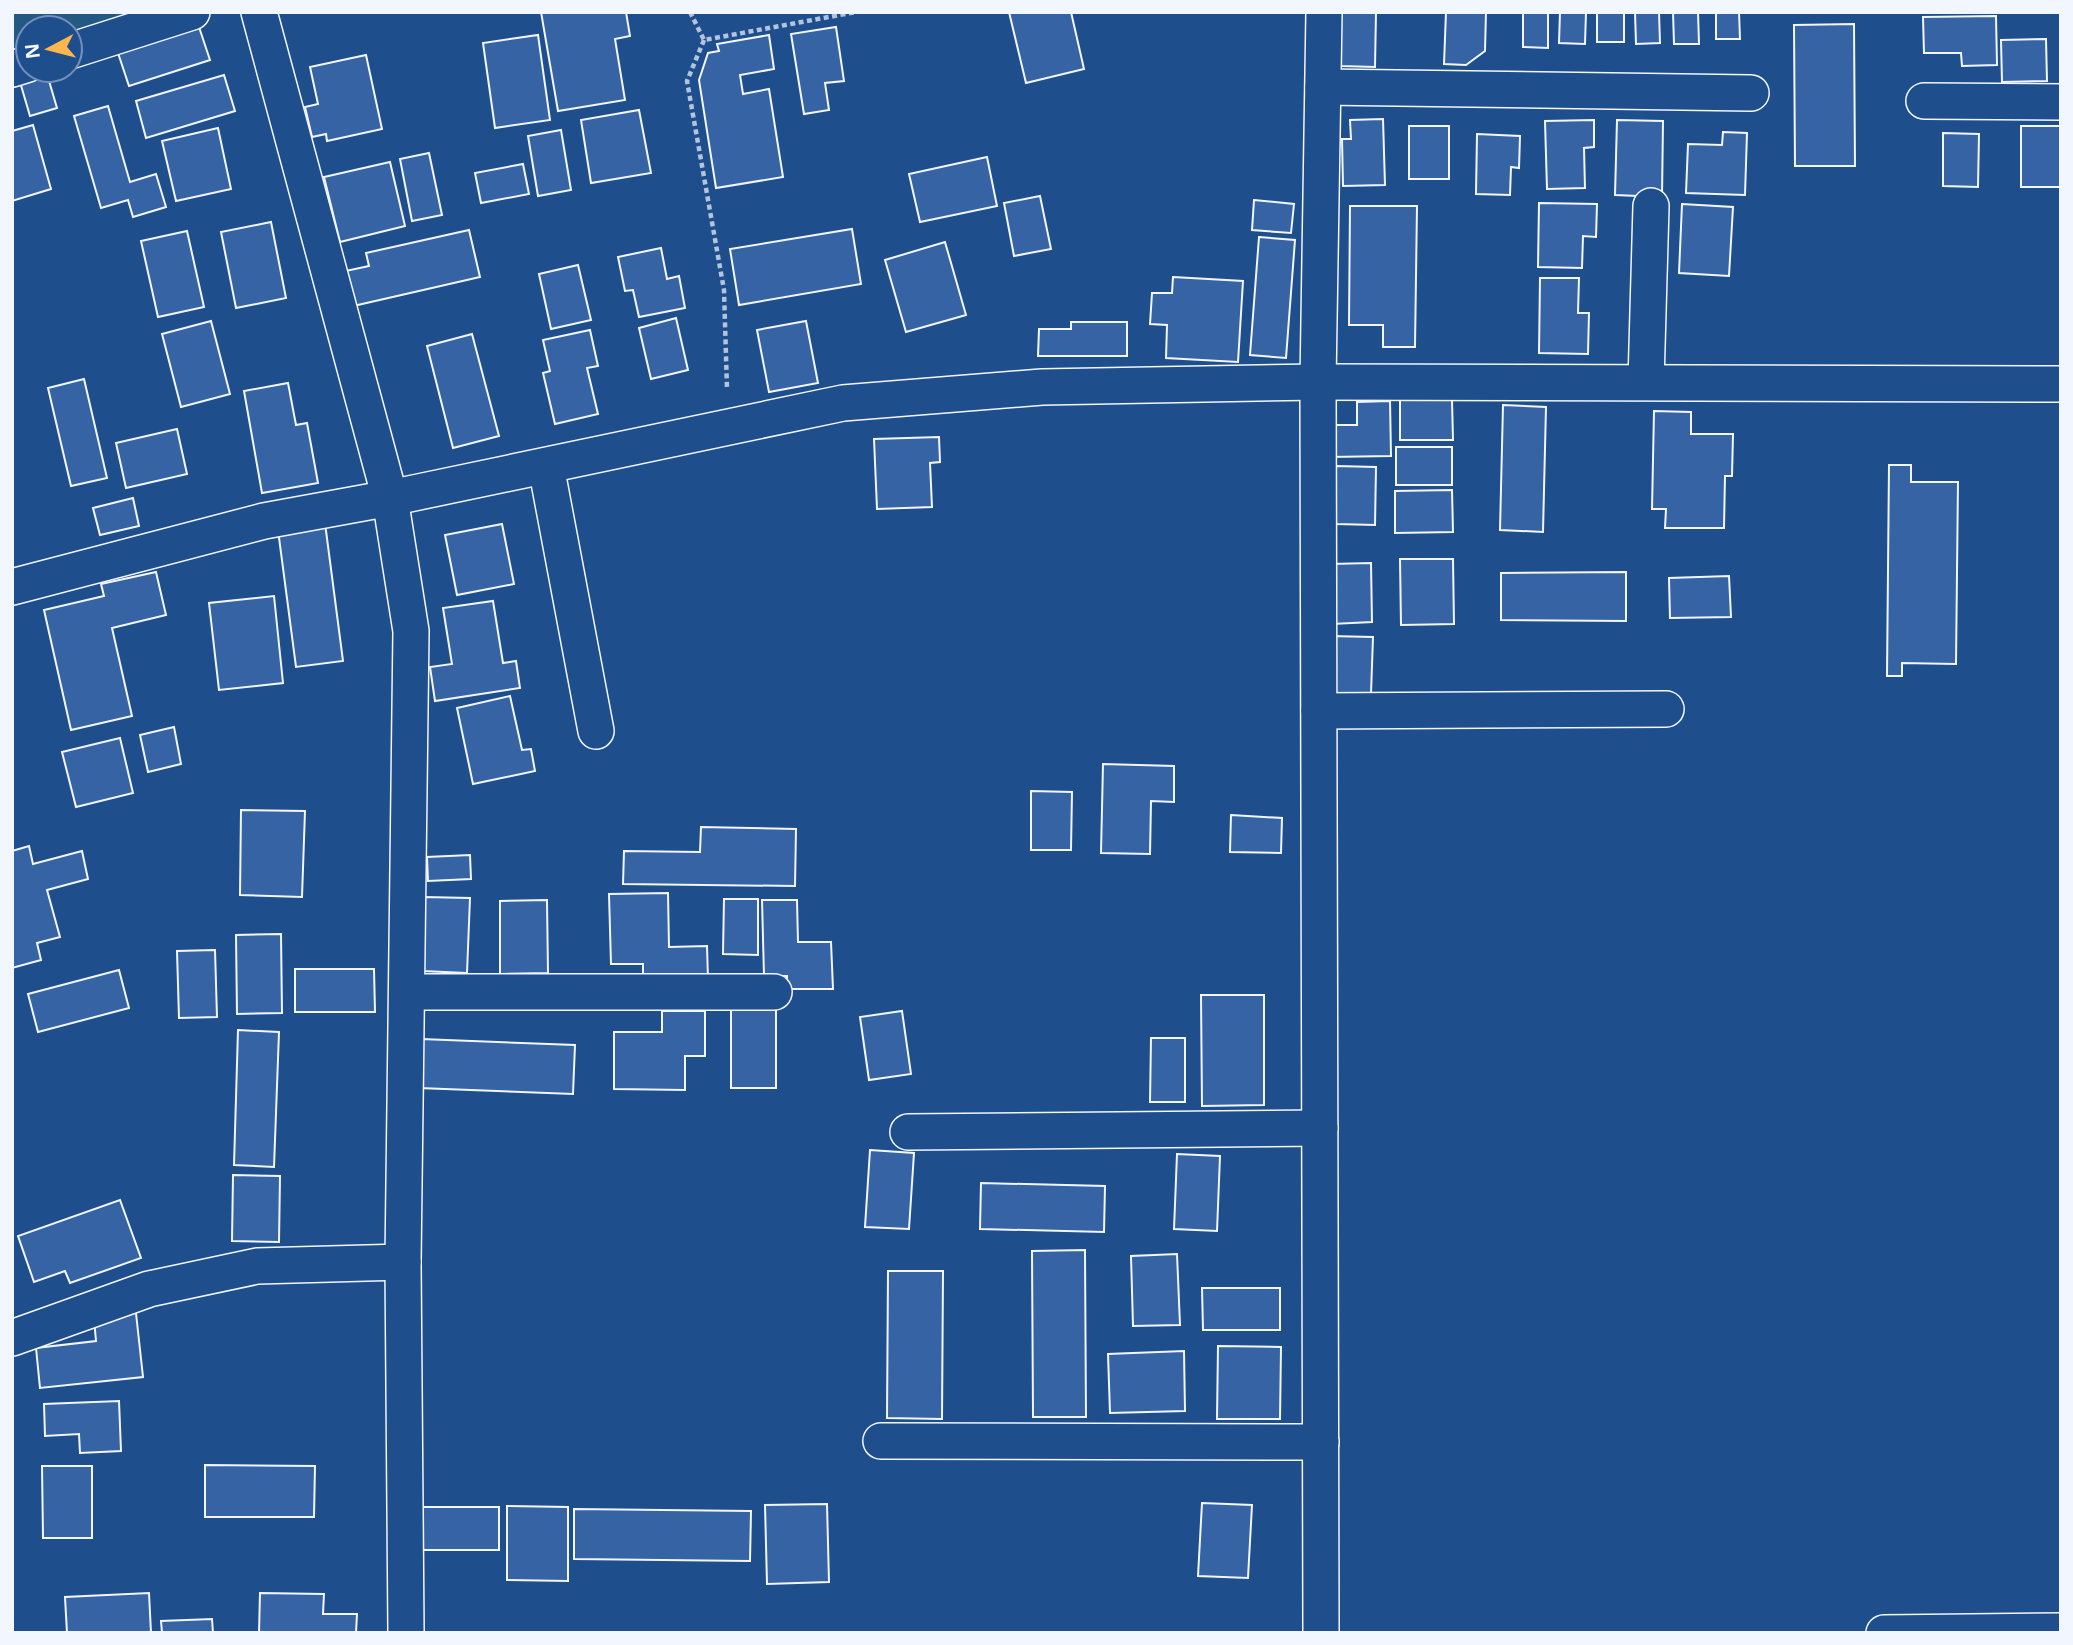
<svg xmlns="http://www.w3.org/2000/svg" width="2073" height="1645" viewBox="0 0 2073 1645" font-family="'Noto Sans',sans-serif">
<rect width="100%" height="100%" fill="#1f4e8c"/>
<polygon fill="#245a82" stroke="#a8bbd7" stroke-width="2" points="12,12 143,12 70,35 70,28 28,28 28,49 12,54"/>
<g fill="#3563a3" stroke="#f2f6ff" stroke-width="2">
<polygon points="541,12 626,12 630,36 615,39 625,100 558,111"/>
<polygon points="1009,12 1071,12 1084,69 1026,83"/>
<polygon points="1341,12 1376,12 1375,67 1341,66"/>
<polygon points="1446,12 1486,12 1485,51 1466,65 1444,64"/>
<polygon points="1523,12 1548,12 1548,48 1523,47"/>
<polygon points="1560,12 1586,12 1585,44 1559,43"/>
<rect x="1597" y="12" width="27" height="30"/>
<polygon points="1635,12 1659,12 1660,43 1636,44"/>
<polygon points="1673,12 1698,12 1699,44 1674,44"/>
<polygon points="1716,12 1739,12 1740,39 1716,39"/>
<polygon points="1996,16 1997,65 1962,66 1961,53 1924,53 1923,17"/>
<polygon points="197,21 210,60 129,86 116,47"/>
<polygon points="1854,24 1855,166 1795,166 1794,25"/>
<polygon points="836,27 844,81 825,83 829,110 804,114 791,34"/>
<polygon points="538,35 550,120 495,128 483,43"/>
<polygon points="769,35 774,69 740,75 743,94 769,89 783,177 716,188 699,80 708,53 719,51 717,44"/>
<polygon points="2046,39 2047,81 2002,82 2001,40"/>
<polygon points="366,55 382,129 327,141 326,134 312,137 305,107 318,104 310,67"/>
<polygon points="47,74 57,108 30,116 20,82"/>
<polygon points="224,75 235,111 146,138 136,101"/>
<polygon points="108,106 130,182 156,174 166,207 133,217 128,200 101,208 74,116"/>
<polygon points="639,110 651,173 591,183 581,120"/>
<polygon points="1383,119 1385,185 1343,186 1342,139 1351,139 1350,120"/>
<polygon points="1594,120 1594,147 1584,148 1585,188 1547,189 1545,121"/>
<polygon points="1617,120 1663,121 1662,197 1615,195"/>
<polygon points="33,125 51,189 12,201 12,131"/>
<rect x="1409" y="126" width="40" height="53"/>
<rect x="2021" y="126" width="40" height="61"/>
<polygon points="218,128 231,189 176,201 162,141"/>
<polygon points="561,130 571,190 538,196 528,136"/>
<polygon points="1723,132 1747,133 1745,195 1686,193 1688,144 1722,145"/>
<polygon points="1943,133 1979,134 1978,187 1943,186"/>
<polygon points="1477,134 1520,136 1519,168 1511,167 1510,195 1476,194"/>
<polygon points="429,153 442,215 412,221 400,159"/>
<polygon points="987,157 997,206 920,222 909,174"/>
<polygon points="390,162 405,226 340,242 324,177"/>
<polygon points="523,164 529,194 481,203 475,173"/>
<polygon points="1040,196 1051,249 1014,256 1004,203"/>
<polygon points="1254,200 1294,204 1291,233 1252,230"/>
<polygon points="1539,203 1597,204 1596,237 1583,236 1582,268 1538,267"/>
<polygon points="1682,204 1733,207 1729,276 1679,273"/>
<polygon points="1350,206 1417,206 1415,347 1383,347 1383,325 1349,325"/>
<polygon points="271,222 286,298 236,308 221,232"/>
<polygon points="852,229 861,284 739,305 730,249"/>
<polygon points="469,230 480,277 349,307 341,272 369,266 366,253"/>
<polygon points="187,231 204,307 158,317 141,241"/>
<polygon points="1259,237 1295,240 1286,358 1250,355"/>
<polygon points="945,242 966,315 906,332 885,260"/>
<polygon points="661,248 667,279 679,276 685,308 639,317 633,290 625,291 618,257"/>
<polygon points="578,265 591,320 551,329 539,274"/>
<polygon points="1173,277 1243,281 1238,362 1166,358 1167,325 1150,324 1152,293 1172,293"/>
<polygon points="1540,278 1579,278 1578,313 1589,313 1588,354 1539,353"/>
<polygon points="676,318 688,370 651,379 639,328"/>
<polygon points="211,321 230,394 181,407 162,334"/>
<polygon points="806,321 818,383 769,392 757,330"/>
<polygon points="1071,322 1127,322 1127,356 1038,356 1039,329 1071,329"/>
<polygon points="590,330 598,366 587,368 598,414 555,424 543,373 550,371 543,340"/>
<polygon points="472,334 499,436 453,448 427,346"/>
<polygon points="84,379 107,478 71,486 48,388"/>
<polygon points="288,383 296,425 307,423 318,483 262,493 244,391"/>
<polygon points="1400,400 1452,400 1453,440 1400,440"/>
<polygon points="1390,401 1391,456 1329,457 1329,425 1357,425 1357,402"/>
<polygon points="1503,405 1546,407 1543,532 1500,530"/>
<polygon points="1654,411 1691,412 1691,434 1733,434 1732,476 1725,476 1724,528 1665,528 1666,509 1652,509"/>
<polygon points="177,429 187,474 126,488 116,443"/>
<polygon points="939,437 940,462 930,463 932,507 877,509 874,439"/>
<rect x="1396" y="447" width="56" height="38"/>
<polygon points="1889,465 1911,465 1911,482 1958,482 1956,664 1902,663 1902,676 1887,676"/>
<polygon points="1336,466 1376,467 1375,525 1336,524"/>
<polygon points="1452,490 1453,532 1395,533 1395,491"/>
<polygon points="133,498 139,526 100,535 93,508"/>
<polygon points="325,523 343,661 296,667 278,530"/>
<polygon points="502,524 514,584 457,595 445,535"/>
<polygon points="1400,559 1453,559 1454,624 1401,625"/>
<polygon points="1371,563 1372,622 1332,624 1330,564"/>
<polygon points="156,572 166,615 112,628 132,716 71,730 44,610 104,596 101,584"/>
<polygon points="1626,572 1626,621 1501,620 1501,573"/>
<polygon points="1729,576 1731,617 1670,618 1669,578"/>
<polygon points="274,596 283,683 219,690 209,603"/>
<polygon points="493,601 503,663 516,661 520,688 435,701 430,667 452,664 443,608"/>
<polygon points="1329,636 1373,637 1371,694 1328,693"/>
<polygon points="510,696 522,750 531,749 535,771 473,784 457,708"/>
<polygon points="174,727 181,764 148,772 140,735"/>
<polygon points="120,738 133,793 76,807 62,752"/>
<polygon points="1103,764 1174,766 1174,802 1151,801 1150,854 1101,853"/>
<polygon points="1031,791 1072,792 1071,850 1031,850"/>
<polygon points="241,810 305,811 302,897 240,895"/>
<polygon points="1231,815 1282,818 1281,853 1230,852"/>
<polygon points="701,827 796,829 795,886 623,884 624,851 700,852"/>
<polygon points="29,846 33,864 82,851 88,879 47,890 60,937 37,943 41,960 12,968 12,851"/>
<polygon points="470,855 471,879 428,881 427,857"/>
<polygon points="668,893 669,947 707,946 708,979 643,980 643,964 611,964 609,894"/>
<polygon points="424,897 470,898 467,973 422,971"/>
<polygon points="724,899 758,899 758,955 723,954"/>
<polygon points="547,900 548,973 500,974 500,901"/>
<polygon points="762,900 797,900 798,942 831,942 833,989 787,989 787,976 764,976"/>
<polygon points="281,934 282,1013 237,1014 236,935"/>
<polygon points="215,950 217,1017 179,1018 177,951"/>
<polygon points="295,969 374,969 375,1012 295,1012"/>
<polygon points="119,970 129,1008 38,1032 28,994"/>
<polygon points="1201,995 1264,995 1264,1105 1202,1106"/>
<rect x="731" y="1010" width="45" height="78"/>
<polygon points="662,1011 705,1011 705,1056 685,1056 685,1090 614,1089 614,1032 662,1032"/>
<polygon points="902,1011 911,1074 869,1080 860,1017"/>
<polygon points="238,1030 279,1032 274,1167 234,1165"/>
<polygon points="1151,1038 1185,1038 1185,1102 1150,1102"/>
<polygon points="421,1039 575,1045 573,1094 419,1088"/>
<polygon points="870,1150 914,1153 909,1229 865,1227"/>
<polygon points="1177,1154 1220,1156 1217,1231 1174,1229"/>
<polygon points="233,1175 280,1176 279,1242 232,1241"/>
<polygon points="981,1183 1105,1186 1104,1232 980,1229"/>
<polygon points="120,1200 141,1258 70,1283 65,1271 34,1282 18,1236"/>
<polygon points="1085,1250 1086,1417 1033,1417 1032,1251"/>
<polygon points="1177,1254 1180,1325 1133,1326 1131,1256"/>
<polygon points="888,1271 943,1271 942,1419 887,1418"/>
<polygon points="1202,1288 1280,1288 1280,1330 1203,1330"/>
<polygon points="135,1304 143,1377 40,1388 36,1348 96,1341 94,1319"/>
<polygon points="1218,1346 1281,1347 1280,1419 1217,1419"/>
<polygon points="1184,1351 1185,1411 1110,1413 1108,1354"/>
<polygon points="119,1401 121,1451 80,1453 79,1434 45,1436 44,1404"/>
<polygon points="205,1465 315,1466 314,1517 205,1517"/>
<polygon points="42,1466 92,1466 92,1538 43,1538"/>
<polygon points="1202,1503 1252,1505 1248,1578 1198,1576"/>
<polygon points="827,1504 829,1582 767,1584 765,1505"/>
<polygon points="507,1506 568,1507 568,1581 507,1580"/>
<polygon points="419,1507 499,1507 499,1550 420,1550"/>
<polygon points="574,1509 751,1511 750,1561 574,1559"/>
<polygon points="149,1593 151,1633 67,1633 65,1597"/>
<polygon points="260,1593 324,1594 323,1614 357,1614 356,1633 259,1633"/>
<polygon points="212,1619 213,1633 162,1633 161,1621"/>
</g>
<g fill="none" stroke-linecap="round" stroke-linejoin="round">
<defs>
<g id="minor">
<polyline points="259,12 390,498 411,631 403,1262 406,1633"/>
<polyline points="70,51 192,12"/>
<polyline points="12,69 28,64"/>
<polyline points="1323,87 1751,93"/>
<polyline points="1924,101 2061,102"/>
<polyline points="1646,382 1651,206"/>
<polyline points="546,466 596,731"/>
<polyline points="12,587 264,521 390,498 843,403 1042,387 1318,382 2061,384"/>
<polyline points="1319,711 1666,709"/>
<polyline points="407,992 774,992"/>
<polyline points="908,1132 1320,1128"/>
<polyline points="12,1338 149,1289 257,1266 403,1262"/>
<polyline points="881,1441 1321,1442"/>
<polyline points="1321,1633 1318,382 1324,12"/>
<polyline points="1884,1633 2061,1631"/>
</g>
</defs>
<use href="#minor" stroke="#f2f6ff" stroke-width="38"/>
<g stroke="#b3c4dc" stroke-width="4.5" stroke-dasharray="5 3.5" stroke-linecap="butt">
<polyline points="690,12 704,40 856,12"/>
<polyline points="704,40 687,81 724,290 727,389"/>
</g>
<use href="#minor" stroke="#1f4e8c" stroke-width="35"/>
</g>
<rect width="2073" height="1645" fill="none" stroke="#f2f6ff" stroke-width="28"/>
<g transform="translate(49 49) rotate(263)"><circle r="33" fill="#1f4e8c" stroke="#7391ba" stroke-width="2"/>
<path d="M0-5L12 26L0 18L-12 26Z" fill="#ffb74d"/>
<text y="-10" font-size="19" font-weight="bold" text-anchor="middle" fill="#f2f6ff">N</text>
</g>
</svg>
